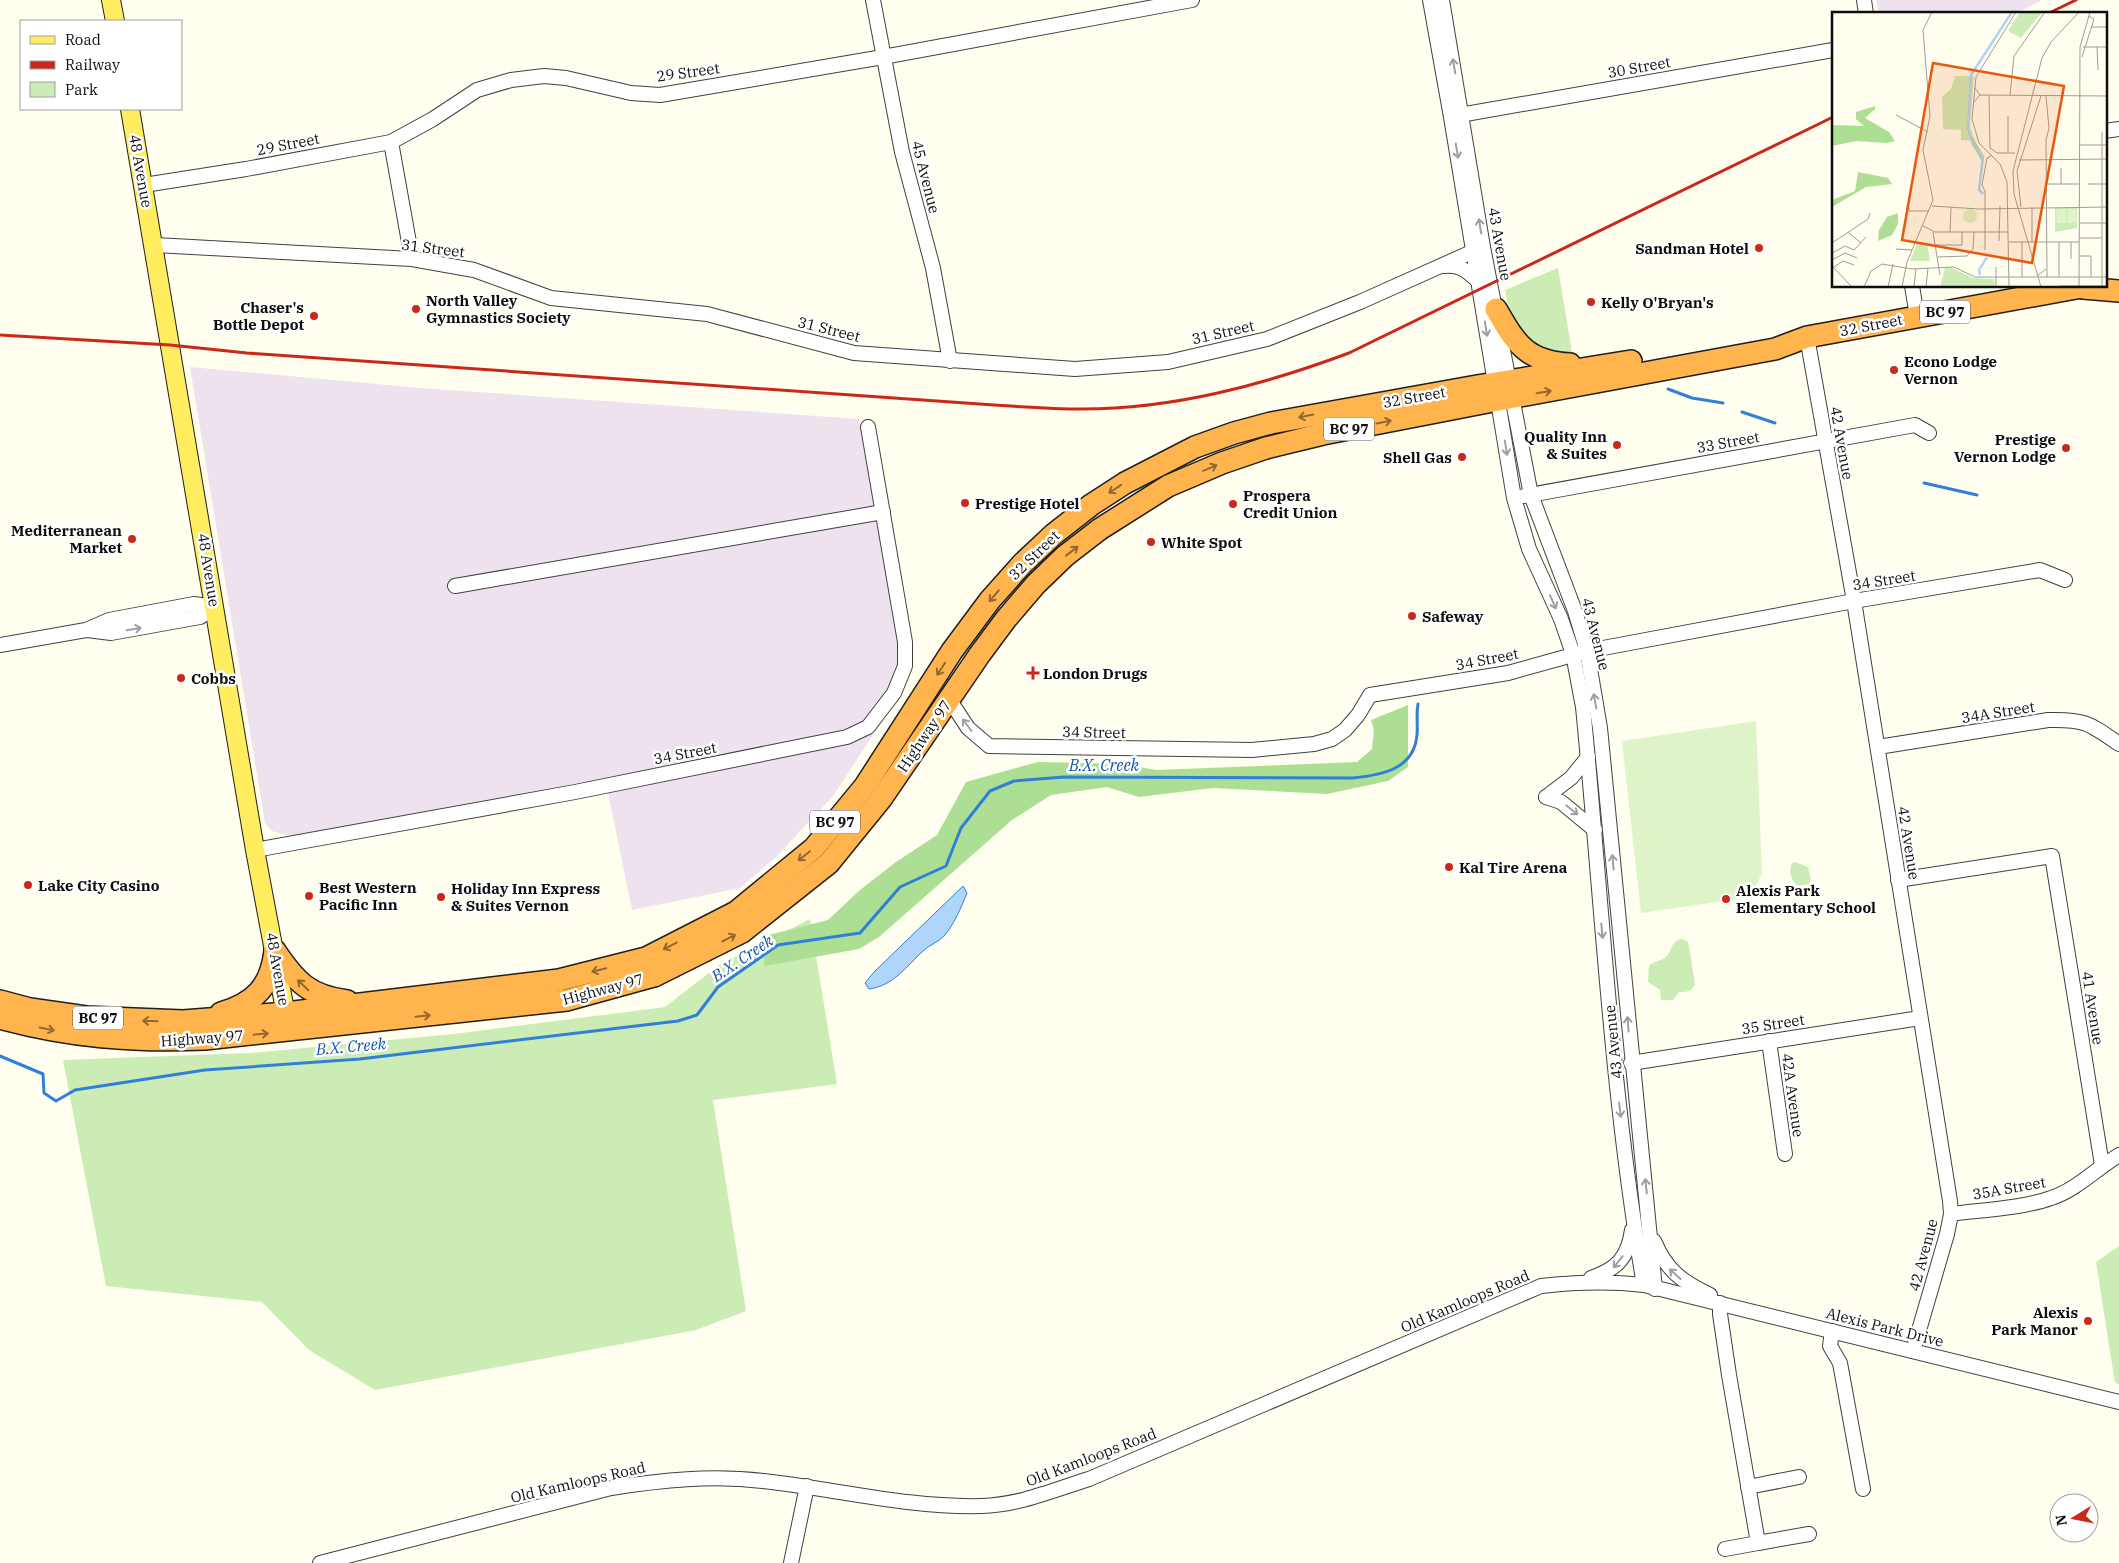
<svg xmlns="http://www.w3.org/2000/svg" width="2119" height="1563" viewBox="0 0 2119 1563" font-family="'IBM Plex Serif',serif">
<rect width="100%" height="100%" fill="#fffeef"/>
<g fill="#ede2ed">
<polygon points="1876,0 2042,0 2015,14 1879,14"/>
<polygon points="190,367 420,388 859,419 905,686 833,796 776,857 740,888 632,910 605,778 296,835 285,835 272,831 265,823"/>
</g>
<g fill="#cbedb5">
<polygon points="1558,268 1572,352 1557,355 1545,352 1521,333 1509,312 1505,290"/>
<path d="M1795,862L1808,867L1811,880L1809,884L1798,886C1791,880 1788,872 1792,863Z"/>
<polygon points="810,919 837,1084 713,1100 746,1311 696,1330 375,1390 309,1350 262,1302 106,1286 63,1060 250,1053 454,1034 665,1007 719,965"/>
<path d="M1682,939L1688,942L1689,947L1695,984C1692,992 1687,992 1679,992L1673,1000H1661L1660,990L1648,982L1649,965C1655,961 1662,961 1667,956C1673,948 1671,941 1682,939Z"/>
<polygon points="2119,1246 2119,1384 2115,1383 2096,1262"/>
</g>
<polygon fill="#acdf93" points="1408,705 1408,767 1388,781 1327,794 1213,788 1139,797 1107,787 1051,795 1012,820 879,937 859,949 764,966 765,936 828,920 860,890 896,862 937,835 966,782 1038,762 1122,764 1156,770 1357,762 1372,749 1374,730 1371,720"/>
<polygon fill="#dff3c8" points="1756,721 1762,873 1751,897 1641,913 1622,741"/>
<path fill="#afd5fb" stroke="#3180d7" d="M963,886L967,893C961,908 955,922 945,935C939,942 929,945 923,951C907,966 893,986 869,989L865,983L874,972Z"/>
<g fill="none" stroke-linecap="round" stroke-linejoin="round">
<g stroke="#3180d7" stroke-width="3">
<polyline points="1668,389 1692,398 1723,403"/>
<polyline points="1742,412 1775,423"/>
<polyline points="1924,483 1977,495"/>
<path d="M0,1056L43,1074L44,1093L56,1101L75,1090L205,1070L360,1059L678,1021L697,1015L718,987L778,945L860,933L900,887L946,866L961,828L990,791L1014,781L1064,777L1353,778C1381,775 1414,770 1417,735C1418,725 1416,715 1418,704"/>
</g>
<defs>
<g id="minor">
<polyline points="873,0 902,152 933,268 950,361"/>
<path d="M1430,0L1451,117L1514,498L1529,549L1561,619L1573,654L1583,707C1602,900 1611,1094 1644,1285"/>
<polyline points="1442,0 1483,247 1531,495 1575,611 1587,651 1600,728 1655,1289"/>
<polyline points="1864,0 1866,14"/>
<polyline points="1454,116 1833,50"/>
<polyline points="2105,131 2119,129"/>
<polyline points="391,142 412,259"/>
<polyline points="144,185 246,169 391,142 433,119 477,90 511,80 544,76 566,78 631,93 660,95 883,57 1192,0"/>
<polyline points="155,245 412,259 474,270 551,298 707,314 854,353 1075,369 1168,362 1267,339 1360,302 1483,247"/>
<path d="M1444,266C1460,264 1467,271 1478,281"/>
<polyline points="1912,286 1917,316"/>
<polyline points="1807,337 1854,601 1950,1201 1951,1214 1947,1234 1913,1351"/>
<polyline points="1524,496 1915,425 1929,433"/>
<polyline points="455,586 883,512"/>
<polyline points="87,630 111,633 200,617 215,607"/>
<polyline points="0,645 86,630 109,620 194,604 215,607"/>
<polyline points="949,699 968,728 989,746 1252,750 1314,744 1332,739 1345,730 1358,715 1370,695 1508,673 1587,651 1854,601 2040,570 2065,580"/>
<path d="M1878,747L2048,720C2085,719 2089,723 2119,744"/>
<polyline points="1546,797 1561,802 1595,830"/>
<polyline points="1546,797 1571,778 1588,757"/>
<polyline points="255,850 575,792 847,737 868,727 894,693 905,666 905,642 868,427"/>
<polyline points="1898,880 2052,856 2102,1165"/>
<polyline points="1769,1041 1785,1154"/>
<polyline points="1631,1063 1920,1018"/>
<path d="M1951,1214C1981,1210 2024,1208 2051,1198C2076,1190 2096,1169 2119,1155"/>
<path d="M1654,1241C1667,1271 1681,1281 1710,1295"/>
<path d="M1591,1278C1617,1269 1628,1258 1632,1230"/>
<polyline points="1720,1303 1720,1314 1729,1375 1758,1543 1725,1549"/>
<polyline points="1832,1331 1830,1346 1840,1363 1863,1489"/>
<polyline points="1748,1487 1799,1477"/>
<polyline points="1758,1543 1809,1534"/>
<path d="M320,1563L611,1488C662,1480 712,1475 763,1481C836,1489 908,1508 982,1506C1019,1505 1054,1490 1089,1479L1541,1286C1576,1282 1609,1281 1644,1285L2119,1402"/>
<polyline points="791,1563 807,1486"/>
</g>
<g id="major">
<polyline points="111,0 115,21"/>
<polyline points="130,109 255,850 288,1026"/>
</g>
<g id="highway">
<polyline points="2083,288 2119,291"/>
<path d="M1496,309C1516,344 1527,362 1570,364"/>
<path d="M275,951C296,982 309,996 347,1001"/>
<polyline points="0,1001 30,1009 86,1017 183,1021 286,1013 559,980 646,958 736,912 814,848 865,786 952,651 990,600 1023,563 1054,534 1091,505 1125,483 1195,447 1234,433 1271,423 1477,386 1631,361"/>
<path d="M221,1013C255,1003 271,986 275,951"/>
<path d="M0,1018C69,1037 134,1042 205,1039L567,1000L654,976L742,932L829,863L881,799L980,654L1006,619L1036,584L1065,556L1100,529L1168,486L1222,463L1266,448L1323,434L1498,400L1775,349L1807,337L2087,286"/>
</g>
</defs>
<use href="#minor" stroke="#414141" stroke-width="16"/>
<use href="#major" stroke="#1f1f1f" stroke-width="20"/>
<use href="#highway" stroke="#1f1f1f" stroke-width="24"/>
<use href="#minor" stroke="#fff" stroke-width="14"/>
<use href="#major" stroke="#ffec5f" stroke-width="18"/>
<use href="#highway" stroke="#ffb44d" stroke-width="21"/>
<g stroke="#c9281b" stroke-width="3">
<polyline points="2047,14 2076,0"/>
<path d="M0,335L170,345L247,353L994,405C1023,407 1053,409 1082,409C1174,409 1263,385 1349,353L1833,117"/>
</g>
</g>
<defs><path id="oneway-shaft" d="M-6 0H5M1.5-3L5.5 0L1.5 3" fill="none" stroke-width="1.6" stroke-linecap="round" stroke-linejoin="round" transform="scale(1.25)"/></defs>
<g stroke="#9f9f9f">
<use href="#oneway-shaft" transform="translate(1454 66) rotate(-100)"/>
<use href="#oneway-shaft" transform="translate(1457 151) rotate(81)"/>
<use href="#oneway-shaft" transform="translate(1480 226) rotate(-99)"/>
<use href="#oneway-shaft" transform="translate(1486 329) rotate(81)"/>
<use href="#oneway-shaft" transform="translate(1506 448) rotate(81)"/>
<use href="#oneway-shaft" transform="translate(1553 602) rotate(66)"/>
<use href="#oneway-shaft" transform="translate(134 629) rotate(-10)"/>
<use href="#oneway-shaft" transform="translate(1595 701) rotate(-100)"/>
<use href="#oneway-shaft" transform="translate(967 725) rotate(-127)"/>
<use href="#oneway-shaft" transform="translate(1572 810) rotate(39)"/>
<use href="#oneway-shaft" transform="translate(1613 862) rotate(-95)"/>
<use href="#oneway-shaft" transform="translate(1602 931) rotate(85)"/>
<use href="#oneway-shaft" transform="translate(1628 1024) rotate(-95)"/>
<use href="#oneway-shaft" transform="translate(1620 1110) rotate(83)"/>
<use href="#oneway-shaft" transform="translate(1646 1186) rotate(-96)"/>
<use href="#oneway-shaft" transform="translate(1618 1262) rotate(129)"/>
<use href="#oneway-shaft" transform="translate(1675 1274) rotate(-138)"/>
</g>
<g stroke="#936931">
<use href="#oneway-shaft" transform="translate(1544 392) rotate(-10)"/>
<use href="#oneway-shaft" transform="translate(1306 416) rotate(169)"/>
<use href="#oneway-shaft" transform="translate(1384 422) rotate(-11)"/>
<use href="#oneway-shaft" transform="translate(1210 468) rotate(-23)"/>
<use href="#oneway-shaft" transform="translate(1115 489) rotate(146)"/>
<use href="#oneway-shaft" transform="translate(1072 551) rotate(-38)"/>
<use href="#oneway-shaft" transform="translate(994 596) rotate(130)"/>
<use href="#oneway-shaft" transform="translate(941 669) rotate(123)"/>
<use href="#oneway-shaft" transform="translate(804 856) rotate(141)"/>
<use href="#oneway-shaft" transform="translate(729 938) rotate(-27)"/>
<use href="#oneway-shaft" transform="translate(670 946) rotate(153)"/>
<use href="#oneway-shaft" transform="translate(599 970) rotate(166)"/>
<use href="#oneway-shaft" transform="translate(303 985) rotate(-136)"/>
<use href="#oneway-shaft" transform="translate(423 1016) rotate(-6)"/>
<use href="#oneway-shaft" transform="translate(150 1021) rotate(-178)"/>
<use href="#oneway-shaft" transform="translate(47 1029) rotate(12)"/>
<use href="#oneway-shaft" transform="translate(261 1034) rotate(-5)"/>
</g>
<g fill="#c9281b" stroke="#fff" stroke-width="2">
<circle cx="1759" cy="248" r="5"/>
<circle cx="1591" cy="302" r="5"/>
<circle cx="416" cy="309" r="5"/>
<circle cx="314" cy="316" r="5"/>
<circle cx="1894" cy="370" r="5"/>
<circle cx="1617" cy="445" r="5"/>
<circle cx="2066" cy="448" r="5"/>
<circle cx="1462" cy="457" r="5"/>
<circle cx="965" cy="503" r="5"/>
<circle cx="1233" cy="504" r="5"/>
<circle cx="132" cy="539" r="5"/>
<circle cx="1151" cy="542" r="5"/>
<circle cx="1412" cy="616" r="5"/>
<path d="M1030.5 665.5h5v5h5v5h-5v5h-5v-5h-5v-5h5z"/>
<circle cx="181" cy="678" r="5"/>
<circle cx="1449" cy="867" r="5"/>
<circle cx="28" cy="885" r="5"/>
<circle cx="309" cy="896" r="5"/>
<circle cx="441" cy="897" r="5"/>
<circle cx="1726" cy="899" r="5"/>
<circle cx="2088" cy="1321" r="5"/>
</g>
<g text-anchor="middle" dominant-baseline="central" stroke-width="5" stroke-linejoin="round" paint-order="stroke">
<g fill="#fff" stroke="#565656" stroke-width="1">
<rect x="1920" y="300.5" width="50" height="23" rx="4"/>
<rect x="1324" y="417.5" width="50" height="23" rx="4"/>
<rect x="810" y="810.5" width="50" height="23" rx="4"/>
<rect x="73" y="1006.5" width="50" height="23" rx="4"/>
</g>
<g font-size="14" font-weight="bold" fill="#0e0e0e">
<text x="1945" y="312">BC 97</text>
<text x="1349" y="429">BC 97</text>
<text x="835" y="822">BC 97</text>
<text x="98" y="1018">BC 97</text>
</g>
<g font-size="15" fill="#0e0e0e" stroke="#fff">
<text transform="translate(1639 67) rotate(-10)">30 Street</text>
<text transform="translate(688 72) rotate(-8)">29 Street</text>
<text transform="translate(288 144) rotate(-11)">29 Street</text>
<text transform="translate(141 171) rotate(80)">48 Avenue</text>
<text transform="translate(926 177) rotate(76)">45 Avenue</text>
<text transform="translate(1500 244) rotate(80)">43 Avenue</text>
<text transform="translate(433 248) rotate(7)">31 Street</text>
<text transform="translate(1871 325) rotate(-11)">32 Street</text>
<text transform="translate(829 329) rotate(14)">31 Street</text>
<text transform="translate(1223 332) rotate(-13)">31 Street</text>
<text transform="translate(1414 397) rotate(-10)">32 Street</text>
<text transform="translate(1728 442) rotate(-10)">33 Street</text>
<text transform="translate(1842 443) rotate(80)">42 Avenue</text>
<text transform="translate(1034 555) rotate(-44)">32 Street</text>
<text transform="translate(209 570) rotate(81)">48 Avenue</text>
<text transform="translate(1884 580) rotate(-9)">34 Street</text>
<text transform="translate(1596 634) rotate(76)">43 Avenue</text>
<text transform="translate(1487 659) rotate(-11)">34 Street</text>
<text transform="translate(1998 712) rotate(-9)">34A Street</text>
<text transform="translate(1094 732) rotate(1)">34 Street</text>
<text transform="translate(924 736) rotate(-56)">Highway 97</text>
<text transform="translate(685 753) rotate(-11)">34 Street</text>
<text transform="translate(1909 843) rotate(81)">42 Avenue</text>
<text transform="translate(278 969) rotate(80)">48 Avenue</text>
<text transform="translate(603 989) rotate(-15)">Highway 97</text>
<text transform="translate(2093 1008) rotate(81)">41 Avenue</text>
<text transform="translate(1773 1024) rotate(-9)">35 Street</text>
<text transform="translate(202 1038) rotate(-4)">Highway 97</text>
<text transform="translate(1613 1042) rotate(-96)">43 Avenue</text>
<text transform="translate(1793 1095) rotate(82)">42A Avenue</text>
<text transform="translate(2009 1188) rotate(-10)">35A Street</text>
<text transform="translate(1923 1255) rotate(-75)">42 Avenue</text>
<text transform="translate(1465 1301) rotate(-23)">Old Kamloops Road</text>
<text transform="translate(1885 1327) rotate(14)">Alexis Park Drive</text>
<text transform="translate(1091 1457) rotate(-21)">Old Kamloops Road</text>
<text transform="translate(578 1482) rotate(-13)">Old Kamloops Road</text>
</g>
<g font-size="15" font-weight="bold" fill="#0e0e0e" stroke="#fff" text-anchor="start">
<text x="1749" y="248" text-anchor="end">Sandman Hotel</text>
<text x="426" y="300">North Valley<tspan x="426" dy="17">Gymnastics Society</tspan></text>
<text x="1601" y="302">Kelly O'Bryan's</text>
<text x="304" y="307" text-anchor="end">Chaser's<tspan x="304" dy="17">Bottle Depot</tspan></text>
<text x="1904" y="361">Econo Lodge<tspan x="1904" dy="17">Vernon</tspan></text>
<text x="1607" y="436" text-anchor="end">Quality Inn<tspan x="1607" dy="17">&amp; Suites</tspan></text>
<text x="2056" y="439" text-anchor="end">Prestige<tspan x="2056" dy="17">Vernon Lodge</tspan></text>
<text x="1452" y="457" text-anchor="end">Shell Gas</text>
<text x="1243" y="495">Prospera<tspan x="1243" dy="17">Credit Union</tspan></text>
<text x="975" y="503">Prestige Hotel</text>
<text x="122" y="530" text-anchor="end">Mediterranean<tspan x="122" dy="17">Market</tspan></text>
<text x="1161" y="542">White Spot</text>
<text x="1422" y="616">Safeway</text>
<text x="1043" y="673">London Drugs</text>
<text x="191" y="678">Cobbs</text>
<text x="1459" y="867">Kal Tire Arena</text>
<text x="38" y="885">Lake City Casino</text>
<text x="319" y="887">Best Western<tspan x="319" dy="17">Pacific Inn</tspan></text>
<text x="451" y="888">Holiday Inn Express<tspan x="451" dy="17">&amp; Suites Vernon</tspan></text>
<text x="1736" y="890">Alexis Park<tspan x="1736" dy="17">Elementary School</tspan></text>
<text x="2078" y="1312" text-anchor="end">Alexis<tspan x="2078" dy="17">Park Manor</tspan></text>
</g>
<g font-size="16" font-style="italic" fill="#0d52a9" stroke="#fff">
<text x="1104" y="765">B.X. Creek</text>
<text transform="translate(742 958) rotate(-34)">B.X. Creek</text>
<text transform="translate(351 1046) rotate(-5)">B.X. Creek</text>
</g>
</g>
<g transform="translate(1832 12)">
<rect width="275" height="275" fill="#fffeef"/>
<path d="M188,0H210L189,26L176,19ZM123,64H142L138,115L143,129L129,128V118L111,117L110,85L119,77ZM223,196H245V216L223,220ZM85,231H95L98,249H78ZM113,256H120L141,266L162,267L163,275H108Z" fill="#cbedb5"/>
<path d="M43,94V97L33,106L57,120L63,129L55,131L24,129L0,134V113L32,114L24,107V100ZM140,124L152,144L148,176L152,182L146,179L150,150L140,132ZM26,160L56,166L60,172L34,175L0,195V188L23,179ZM66,201V212L60,223L46,229L47,218L55,205Z" fill="#acdf93"/>
<path d="M131 204a7 7 0 1 1 14 0a7 7 0 1 1-14 0ZM224,197H234V211H225ZM235,197H244V211H235Z" fill="#dff3c8"/>
<path fill="none" stroke="#afd5fb" stroke-width="2.5" d="M151,182L147,178L151,145L141,133L136,116L139,63L180,0M148,263L147,258L155,245"/>
<path fill="none" stroke="#9f9e95" stroke-width="1" d="M259,15H275M251,35H275M265,35L266,58M250,45L262,7L256,4M147,83L275,84M157,83L158,136L165,141H183M178,83L182,44L213,0M214,84L217,116L214,128L215,265M142,90L148,83L143,76M64,103L96,120M270,120V275M247,133H275M176,141V104M187,148L275,147M214,172H247M229,172V156M256,172H275M100,194L147,197L275,195M189,195L185,159L209,84M200,195V230M77,196V199H97M248,211H275M91,214L103,220H176M16,220L29,231M101,220L108,263M118,220L119,195M247,226H270M167,229L168,194M177,230H247M227,230V265M0,231L36,207L38,201M104,233H130V220M64,237L80,238M153,238V179L150,173L155,146L159,144M0,241L13,234L22,238L34,225M247,244H259V265M106,245L135,244L141,237L142,220M239,247V230M0,248L13,241L25,246M0,254L20,275M164,255V275M0,256L11,249L22,253M190,265V230M206,265H275M227,274H275M32,275L39,259L50,252L80,257L122,255L143,265H204L214,257M56,275L61,252M70,275L75,250L101,188L91,138L98,104L91,18L100,0M82,275L84,256M94,275L96,256M177,275L175,170L168,152L147,131L140,107L144,65L184,0M209,275L182,182L181,159L210,46L219,30L247,0M247,275L248,35L258,0"/>
<path fill="#e8590c" fill-opacity="0.15" stroke="#e8590c" stroke-width="2.5" d="M101,51L232,74L200,251L70,228Z"/>
<rect width="275" height="275" fill="none" stroke="#0e0e0e" stroke-width="2.5"/>
</g>
<rect x="20" y="20" width="162" height="90" fill="#ffffff" stroke="#9f9f9f"/>
<rect x="30" y="36" width="25" height="8" fill="#ffec5f" stroke="#9f9f9f"/>
<text x="65" y="45" font-size="15" fill="#0e0e0e">Road</text>
<rect x="30" y="61" width="25" height="8" fill="#c9281b" stroke="#9f9f9f"/>
<text x="65" y="70" font-size="15" fill="#0e0e0e">Railway</text>
<rect x="30" y="82" width="25" height="15" fill="#cbedb5" stroke="#9f9f9f"/>
<text x="65" y="95" font-size="15" fill="#0e0e0e">Park</text>
<g transform="translate(2074 1518) rotate(260)"><circle r="24" fill="#ffffff" stroke="#9f9f9f"/>
<path d="M0-4L9 19L0 12L-9 19Z" fill="#c9281b"/>
<text y="-8" font-size="14" font-weight="bold" text-anchor="middle" fill="#0e0e0e">N</text>
</g>
</svg>
